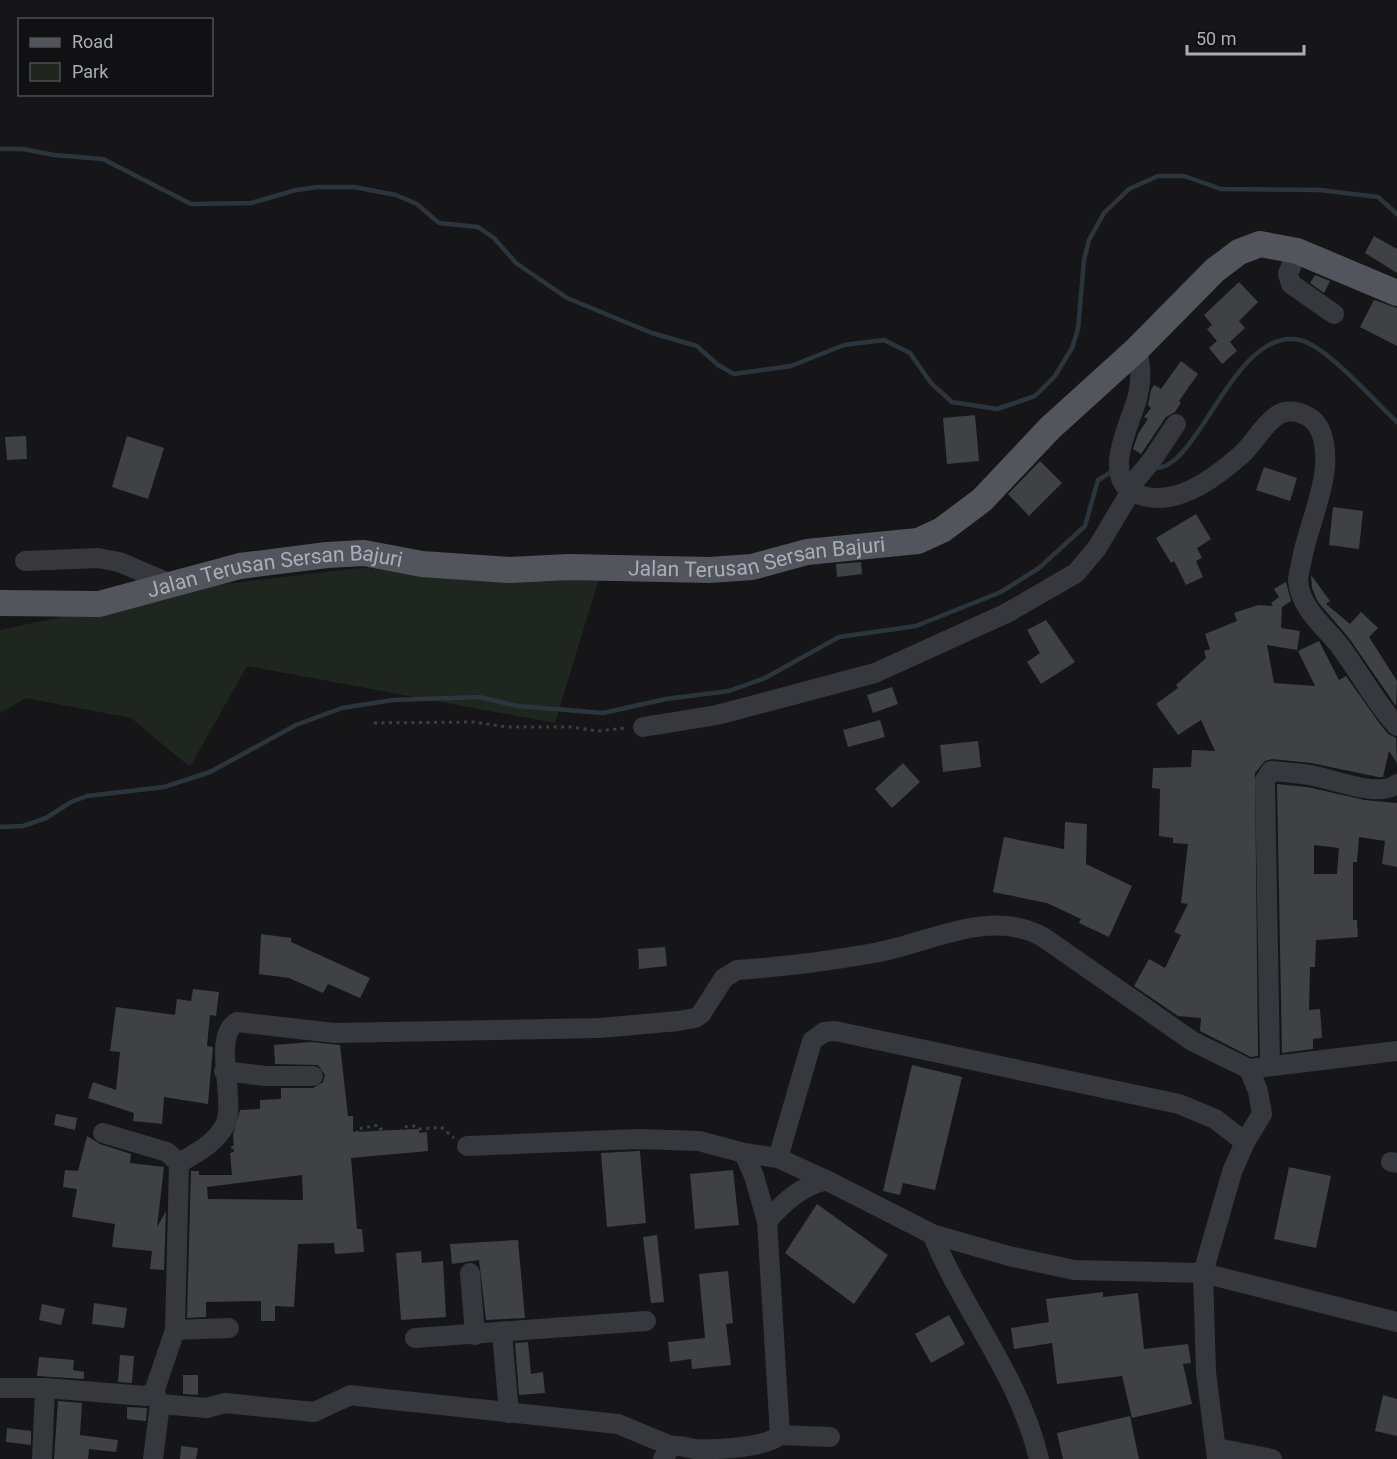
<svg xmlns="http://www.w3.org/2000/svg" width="1397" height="1459" viewBox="0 0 1397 1459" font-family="Roboto,sans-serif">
<rect width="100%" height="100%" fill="#161618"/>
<polygon fill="#1e261f" points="359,568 600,575 555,723 247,666 190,767 131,718 26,698 0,713 0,630 200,587"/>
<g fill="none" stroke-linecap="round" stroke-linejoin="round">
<g stroke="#2c353c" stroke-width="4.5">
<polyline points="0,149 23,149 54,155 103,159 191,204 251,203 296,190 318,187 354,187 396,195 417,204 439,223 478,227 494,238 516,263 567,298 652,333 697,346 718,365 734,374 791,366 844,345 884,340 910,353 931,383 952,402 997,409 1035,396 1055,376 1072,348 1078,329 1084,260 1089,240 1104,213 1129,189 1158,176 1184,176 1221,189 1320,190 1378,197 1397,214"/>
<path d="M1154,468C1198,473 1234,325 1300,340C1328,347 1374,401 1397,422"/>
<polyline points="0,827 23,826 46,818 71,802 87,796 164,787 210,772 296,725 342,708 393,700 479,697 518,706 603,713 666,699 729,691 765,678 839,637 916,626 1001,592 1039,568 1085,526 1098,480 1113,471"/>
</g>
</g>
<g fill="#404145" fill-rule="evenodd">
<polygon points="1374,236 1397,249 1397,273 1365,253"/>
<polygon points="1315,275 1330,281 1324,293 1310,283"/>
<polygon points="1239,282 1258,302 1239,321 1245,328 1230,342 1237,351 1222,364 1209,348 1217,341 1207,329 1212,325 1204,315"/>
<polygon points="1374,300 1397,308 1397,346 1360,327"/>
<polygon points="1181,361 1198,374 1179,401 1181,403 1175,412 1166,417 1141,454 1133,449 1138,434 1148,419 1144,417 1151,408 1148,405 1151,390 1154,385 1161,389"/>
<polygon points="975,415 979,461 947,464 943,418"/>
<polygon points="26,436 27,459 7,460 5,437"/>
<polygon points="127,436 164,448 148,499 112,487"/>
<polygon points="1040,461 1062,483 1029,516 1008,494"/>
<polygon points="1264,467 1297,478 1290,501 1256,490"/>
<polygon points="1333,507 1363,511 1359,549 1329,545"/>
<polygon points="1196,514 1211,539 1197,548 1202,558 1196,561 1203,577 1186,585 1174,561 1171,563 1156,538"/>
<polygon points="861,562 862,574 837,577 836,564"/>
<polygon points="1311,575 1330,601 1326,604 1350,624 1361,612 1378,628 1369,637 1397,681 1396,706 1349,638 1318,602 1312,588"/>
<polygon points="1286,582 1291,601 1282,607 1281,628 1300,631 1297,650 1267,645 1274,683 1315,686 1298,651 1319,641 1339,680 1346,676 1380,724 1388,734 1396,738 1397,763 1389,751 1383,777 1378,777 1311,763 1272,759 1265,761 1255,773 1258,1056 1251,1057 1200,1031 1201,1018 1178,1016 1134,986 1149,959 1165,968 1181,935 1174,932 1188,904 1181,903 1188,844 1173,843 1173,838 1159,836 1160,789 1152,788 1153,768 1191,767 1192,750 1215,751 1201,720 1178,735 1156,704 1178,688 1176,685 1206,658 1204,651 1210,649 1205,634 1237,621 1234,613 1258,605 1273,606 1271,603 1279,597 1274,589"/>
<polygon points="1046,620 1075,662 1041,684 1027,662 1040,653 1027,630"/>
<polygon points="892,687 898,704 873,713 867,695"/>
<polygon points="880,720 885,737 848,747 843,730"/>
<polygon points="978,741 981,767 943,772 940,745"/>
<polygon points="903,763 920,782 892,808 875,789"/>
<path d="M1277,784L1307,787L1365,800L1397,803V867L1382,864L1385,841L1359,837L1357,862H1353V920H1357L1358,937L1316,940L1315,967H1310L1309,1010L1320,1009L1322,1038L1313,1039V1049L1282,1053ZM1314,845L1339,848L1337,874H1314Z"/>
<polygon points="1065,822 1087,824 1086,864 1132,886 1109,937 1079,923 1081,919 1047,903 993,892 1004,837 1064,849"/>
<polygon points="261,934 291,938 291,942 370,978 360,998 328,984 323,993 289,978 259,974"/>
<polygon points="665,947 667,966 639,969 638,949"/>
<polygon points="193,989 219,992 216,1016 210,1015 207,1046 213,1047 208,1104 164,1097 162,1124 133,1121 134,1113 88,1098 93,1082 116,1090 120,1052 110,1051 116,1007 175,1015 177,999 191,1001"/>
<path d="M311,1042L340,1045L348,1116H353V1132L419,1129V1133L427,1132L428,1151L351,1158L357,1229H362L364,1252L335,1254L334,1243L298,1244L294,1307L275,1306V1321H261V1301L206,1302V1317L187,1318L191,1171H199V1175H232L230,1153L234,1152L233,1134L240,1110L260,1109V1100L281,1099V1088H313L323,1082L325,1075L318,1065L275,1064L274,1045ZM302,1175L303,1200L208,1199L207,1187Z"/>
<polygon points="912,1065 962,1077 935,1190 903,1183 900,1195 883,1191"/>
<polygon points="56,1114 77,1118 75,1130 54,1125"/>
<polygon points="87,1136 100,1144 131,1154 130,1163 164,1167 157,1227 166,1211 164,1270 150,1269 152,1251 112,1247 115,1224 72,1217 77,1189 63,1187 65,1170 78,1171"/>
<polygon points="640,1151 646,1223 607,1227 601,1153"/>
<polygon points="1289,1167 1331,1176 1316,1248 1274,1239"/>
<polygon points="733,1170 739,1225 695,1229 690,1174"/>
<polygon points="817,1204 888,1255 854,1304 785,1253"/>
<polygon points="657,1235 664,1302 651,1303 643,1237"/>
<polygon points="518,1240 525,1318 486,1320 479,1260 452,1264 450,1244"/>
<polygon points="421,1251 422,1263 443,1261 446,1317 401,1320 396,1253"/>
<polygon points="728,1271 733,1323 726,1324 731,1365 692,1369 691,1359 670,1362 668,1342 705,1338 699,1274"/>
<polygon points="1103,1292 1103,1297 1138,1293 1144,1349 1188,1344 1191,1363 1183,1364 1192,1404 1132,1418 1122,1376 1057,1384 1052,1343 1014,1349 1011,1328 1049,1322 1046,1299"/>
<polygon points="94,1303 127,1308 124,1328 92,1324"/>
<polygon points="42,1304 65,1309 61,1325 39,1320"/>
<polygon points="949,1315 965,1344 931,1363 915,1334"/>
<polygon points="528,1342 531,1374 543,1372 545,1393 519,1395 515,1343"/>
<polygon points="120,1355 134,1356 132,1383 118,1382"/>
<polygon points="39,1357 74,1360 73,1370 84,1372 84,1379 37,1376"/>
<polygon points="183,1375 198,1375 198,1395 183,1394"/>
<polygon points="1383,1395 1397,1399 1397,1436 1375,1431"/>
<polygon points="58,1401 82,1403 80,1435 118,1440 116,1452 89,1449 88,1459 54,1459"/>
<polygon points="127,1407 147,1408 146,1421 127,1419"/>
<polygon points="1130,1416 1139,1459 1063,1459 1057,1433"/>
<polygon points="7,1428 31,1431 31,1445 6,1442"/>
<polygon points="181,1446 198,1448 196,1459 180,1459"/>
</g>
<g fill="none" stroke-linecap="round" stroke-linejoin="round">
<g stroke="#3d3f44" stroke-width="3" stroke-dasharray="3 4.5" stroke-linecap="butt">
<polyline points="374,723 474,722 507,727 571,727 598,731 626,728"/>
<polyline points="232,1146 234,1150 356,1142 357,1129 379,1125 382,1132 401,1131 403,1127 416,1126 420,1129 441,1127 454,1138"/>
</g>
<g stroke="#37383d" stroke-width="20">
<polyline points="1297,251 1288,274 1291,284 1334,314"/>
<path d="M1136,350C1142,365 1141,383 1137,399C1131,421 1102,475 1133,492C1171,512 1215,478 1242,454C1254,443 1262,427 1275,417C1289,405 1313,414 1320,430C1337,469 1309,520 1302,559C1301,566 1298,574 1298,581C1301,609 1323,625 1339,645C1359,671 1374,701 1397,726"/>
<polyline points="1129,488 1152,460 1176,424"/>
<polyline points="25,561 98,558 119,562 171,584"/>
<polyline points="643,727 717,715 875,673 1007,613 1076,573 1097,548 1131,491"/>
<path d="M1270,1065L1265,780L1271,771C1284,772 1297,773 1309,775C1332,778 1378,799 1397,784"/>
<polyline points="224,1071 266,1076 313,1076"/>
<polyline points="103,1133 167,1152 179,1163"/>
<polyline points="467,1146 639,1139 699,1141 744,1153 778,1158 826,1180"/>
<polyline points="744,1153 754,1176 767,1221"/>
<polyline points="778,1158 812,1041 824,1032 835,1031 1179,1104 1215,1119 1245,1142"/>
<polyline points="1391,1162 1397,1163"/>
<path d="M932,1234C964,1312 1019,1375 1039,1459"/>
<polyline points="470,1273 475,1335"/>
<polyline points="175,1330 229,1328"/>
<polyline points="502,1333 509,1413"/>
<polyline points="415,1338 646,1321"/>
<path d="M0,1388H45L146,1396L154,1392L175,1330L179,1163C196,1153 216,1143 225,1125C237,1101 211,1036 237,1022L334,1033L600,1028L678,1021L695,1018L701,1014L724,978L737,970C782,967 829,961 874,953C928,944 989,907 1043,937L1192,1041L1249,1069L1397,1051"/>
<polyline points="154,1392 160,1404 207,1408 225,1403 314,1412 351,1395 357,1396 618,1424 671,1446"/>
<path d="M780,1435L767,1221C785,1201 800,1187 826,1180L932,1234L1009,1256L1074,1270L1203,1273L1397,1322"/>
<polyline points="780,1435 830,1437"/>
<polyline points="1217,1448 1272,1459"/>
<polyline points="42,1459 45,1388"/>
<polyline points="153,1459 160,1404"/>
<path d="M663,1459L671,1446C680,1445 687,1448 695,1449C716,1450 765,1448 780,1435"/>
<polyline points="1217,1459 1206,1372 1203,1273 1232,1172 1245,1142 1262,1114 1258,1091 1249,1069"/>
</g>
<path stroke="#53555c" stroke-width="26" id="s1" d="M0,603L99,604L240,566L327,555L364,553L422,564L509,570L569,567L709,570L752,567L807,552L918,541L942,530L982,500L1050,428L1136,350L1215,270L1239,252L1260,244L1297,251L1397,293"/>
</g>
<g text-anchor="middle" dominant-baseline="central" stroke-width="4.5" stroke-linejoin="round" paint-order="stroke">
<g font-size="21" fill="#a8adb8" stroke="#111113">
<text stroke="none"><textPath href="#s1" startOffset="765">Jalan Terusan Sersan Bajuri</textPath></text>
<text stroke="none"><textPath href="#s1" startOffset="279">Jalan Terusan Sersan Bajuri</textPath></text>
</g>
</g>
<rect x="18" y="18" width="195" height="78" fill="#111113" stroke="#4d4f55" stroke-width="1.5"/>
<rect x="30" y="38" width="30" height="9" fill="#53555c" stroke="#4d4f55" stroke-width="1.5"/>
<text x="72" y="48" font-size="18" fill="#a8adb8">Road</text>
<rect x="30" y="63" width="30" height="18" fill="#1e261f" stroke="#4d4f55" stroke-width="1.5"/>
<text x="72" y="78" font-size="18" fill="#a8adb8">Park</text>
<path d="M1187 45v9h117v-9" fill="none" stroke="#a8adb8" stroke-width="3"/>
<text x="1196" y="45" font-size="18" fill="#a8adb8" stroke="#111113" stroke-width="4.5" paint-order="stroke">50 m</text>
</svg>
